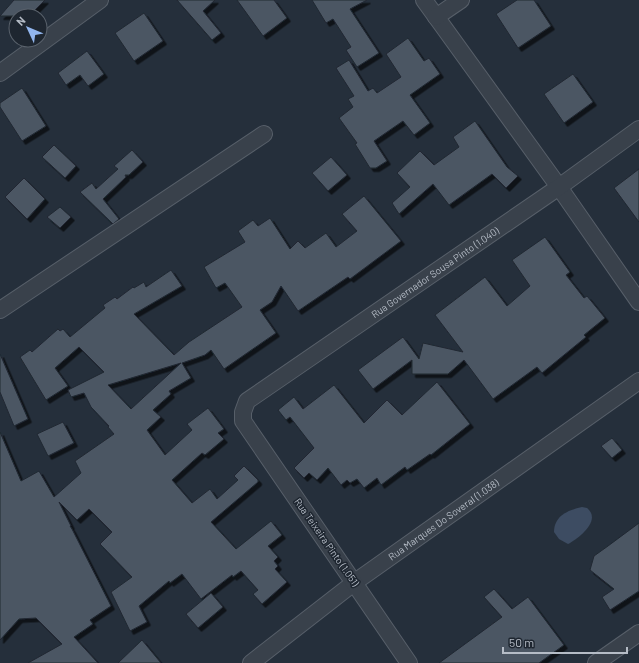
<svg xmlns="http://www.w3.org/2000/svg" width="639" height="663" viewBox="0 0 639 663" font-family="Barlow,sans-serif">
<defs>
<filter id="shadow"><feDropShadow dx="3.5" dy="3.5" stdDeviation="0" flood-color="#0009"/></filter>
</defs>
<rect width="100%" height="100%" fill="#252f3b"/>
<path fill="#3d4c62" d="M582,507L587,508C602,520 579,538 568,544L559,539L554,532C554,516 568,510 582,507Z"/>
<g fill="#4c5663" stroke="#202832" fill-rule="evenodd" filter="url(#shadow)">
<polygon points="14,0 45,0 29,16 0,16"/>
<polygon points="177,0 215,0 203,11 221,33 212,40"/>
<polygon points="237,0 274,0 287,18 263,36"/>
<polygon points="312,0 367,0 350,9 379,53 357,67 346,50 351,47 333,19 326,23"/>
<polygon points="517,0 534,0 551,26 518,48 496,14"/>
<polygon points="144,13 163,41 134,61 115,33"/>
<polygon points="408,38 424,61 429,58 440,74 410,95 430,123 414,135 403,121 374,141 387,161 376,168 370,168 355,144 357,143 339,118 353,107 348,99 354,96 336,68 349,60 368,91 373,88 377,93 401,77 386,54"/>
<polygon points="87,51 104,74 88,86 80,75 66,85 58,73"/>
<polygon points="573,74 593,102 564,123 544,94"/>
<polygon points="22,88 46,126 22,141 0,107 0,103"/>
<polygon points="475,121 507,167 518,176 506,188 492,174 449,205 433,184 399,214 392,203 410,187 397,173 420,151 434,165 459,147 453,137"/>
<polygon points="54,145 76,166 65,178 42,157"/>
<polygon points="132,150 143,162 129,175 125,175 126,177 103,199 119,219 113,224 80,192 92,183 96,189 118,169 114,166"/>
<polygon points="331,157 347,175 328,191 312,173"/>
<polygon points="639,169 639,222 614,188"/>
<polygon points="24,178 45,199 27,219 5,197"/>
<path d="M364,196L401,241L350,279L348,277L298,311L281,286L272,302L260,310L276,333L224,369L211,350L205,355L182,363L191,378L169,391L171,394L153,410L161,417L147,430L165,455L192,430L187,424L208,408L224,429L218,433L224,439L205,455L202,453L172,480L192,503L210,489L217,499L238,480L234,476L244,466L258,480V482L211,522L236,549L271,521L282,535L268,546L278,557L274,561L278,566L275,569L287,582L262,604L253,594L258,590L241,571L233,577L232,575L201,599L182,574L170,583L169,581L139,606L147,622L130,631L111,592L132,577L100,544L112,532L89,509L77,520L59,502L71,526H70L72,529L111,606L90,620L93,624L74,637L98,663H28L62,644L36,618L19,619L0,640V432L21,481L39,471L54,497L81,473L75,461L114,434L108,427L109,426L91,407L84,393L71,397L68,390L104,372L79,347L55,368L68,386L46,400L20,357L30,350L32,352L58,329L60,331L63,329L70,337L105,308L103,305L115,297L117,299L133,287L134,288L144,282L146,287L171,270L182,286L134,314L174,355L189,342L242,307L225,283L216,288L204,267L245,242L238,231L253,220L258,226L270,218L290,249L298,241L305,248L326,233L336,247L357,231L342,214ZM181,363L131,409L108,385Z"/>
<polygon points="60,207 71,217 60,228 47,217"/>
<polygon points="545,237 570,272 566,275 584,298 587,296 605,318 584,335 586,337 542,373 537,367 493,399 464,360 448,374 412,374 412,360 373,389 358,370 403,337 419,359 423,343 463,352 435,315 485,277 507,306 530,286 512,260"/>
<polygon points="0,354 28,419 14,426 0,392"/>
<polygon points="437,382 470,424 431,455 430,454 407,470 405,467 381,485 377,478 364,488 357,479 350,483 347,480 341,485 328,468 317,480 309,473 304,478 294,468 314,448 290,417 286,420 278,410 294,397 303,409 334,385 364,423 387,400 402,415"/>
<polygon points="63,422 74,443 48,456 37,434"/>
<polygon points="612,438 622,450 612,458 601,446"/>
<polygon points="639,523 639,591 610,610 602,597 614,589 590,570 594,556 608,546"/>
<polygon points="494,589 512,609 528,597 564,645 539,663 439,663 502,617 484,597"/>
<polygon points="211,593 223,607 198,628 186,614"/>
<polygon points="142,640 161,663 118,663"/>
</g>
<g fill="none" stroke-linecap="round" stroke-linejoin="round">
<defs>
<g id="street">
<polyline points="424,0 559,187 639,302"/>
<polyline points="436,17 461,0"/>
<polyline points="0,73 100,0"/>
<polyline points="0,310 264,134"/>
<path id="s1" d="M251,663L355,582L639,381"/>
<path id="s2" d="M409,663L243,421V412L247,401L559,187L639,129"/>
<polyline points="596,663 639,633"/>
</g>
</defs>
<use href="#street" stroke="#575f69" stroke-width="18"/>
<use href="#street" stroke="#39414b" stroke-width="16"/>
</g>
<g text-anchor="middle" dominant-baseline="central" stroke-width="3" stroke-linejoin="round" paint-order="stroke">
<g font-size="10" fill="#b5bcc6" stroke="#1e2630">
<text stroke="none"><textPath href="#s2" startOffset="542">Rua Governador Sousa Pinto (1.040)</textPath></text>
<text stroke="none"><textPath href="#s1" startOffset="240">Rua Marques Do Soveral (1.038)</textPath></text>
<text transform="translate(327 542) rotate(55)">Rua Teixeira Pinto (1.051)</text>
</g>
</g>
<g transform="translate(28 28) rotate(314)"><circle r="19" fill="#1e2630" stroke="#5a626c"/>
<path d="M0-3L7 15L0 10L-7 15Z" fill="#92b6ee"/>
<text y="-6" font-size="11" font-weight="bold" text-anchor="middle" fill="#b5bcc6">N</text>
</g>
<path d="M503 647v6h124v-6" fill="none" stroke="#b5bcc6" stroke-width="2"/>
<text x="509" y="647" font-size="12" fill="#b5bcc6" stroke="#1e2630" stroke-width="3" paint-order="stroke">50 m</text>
</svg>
